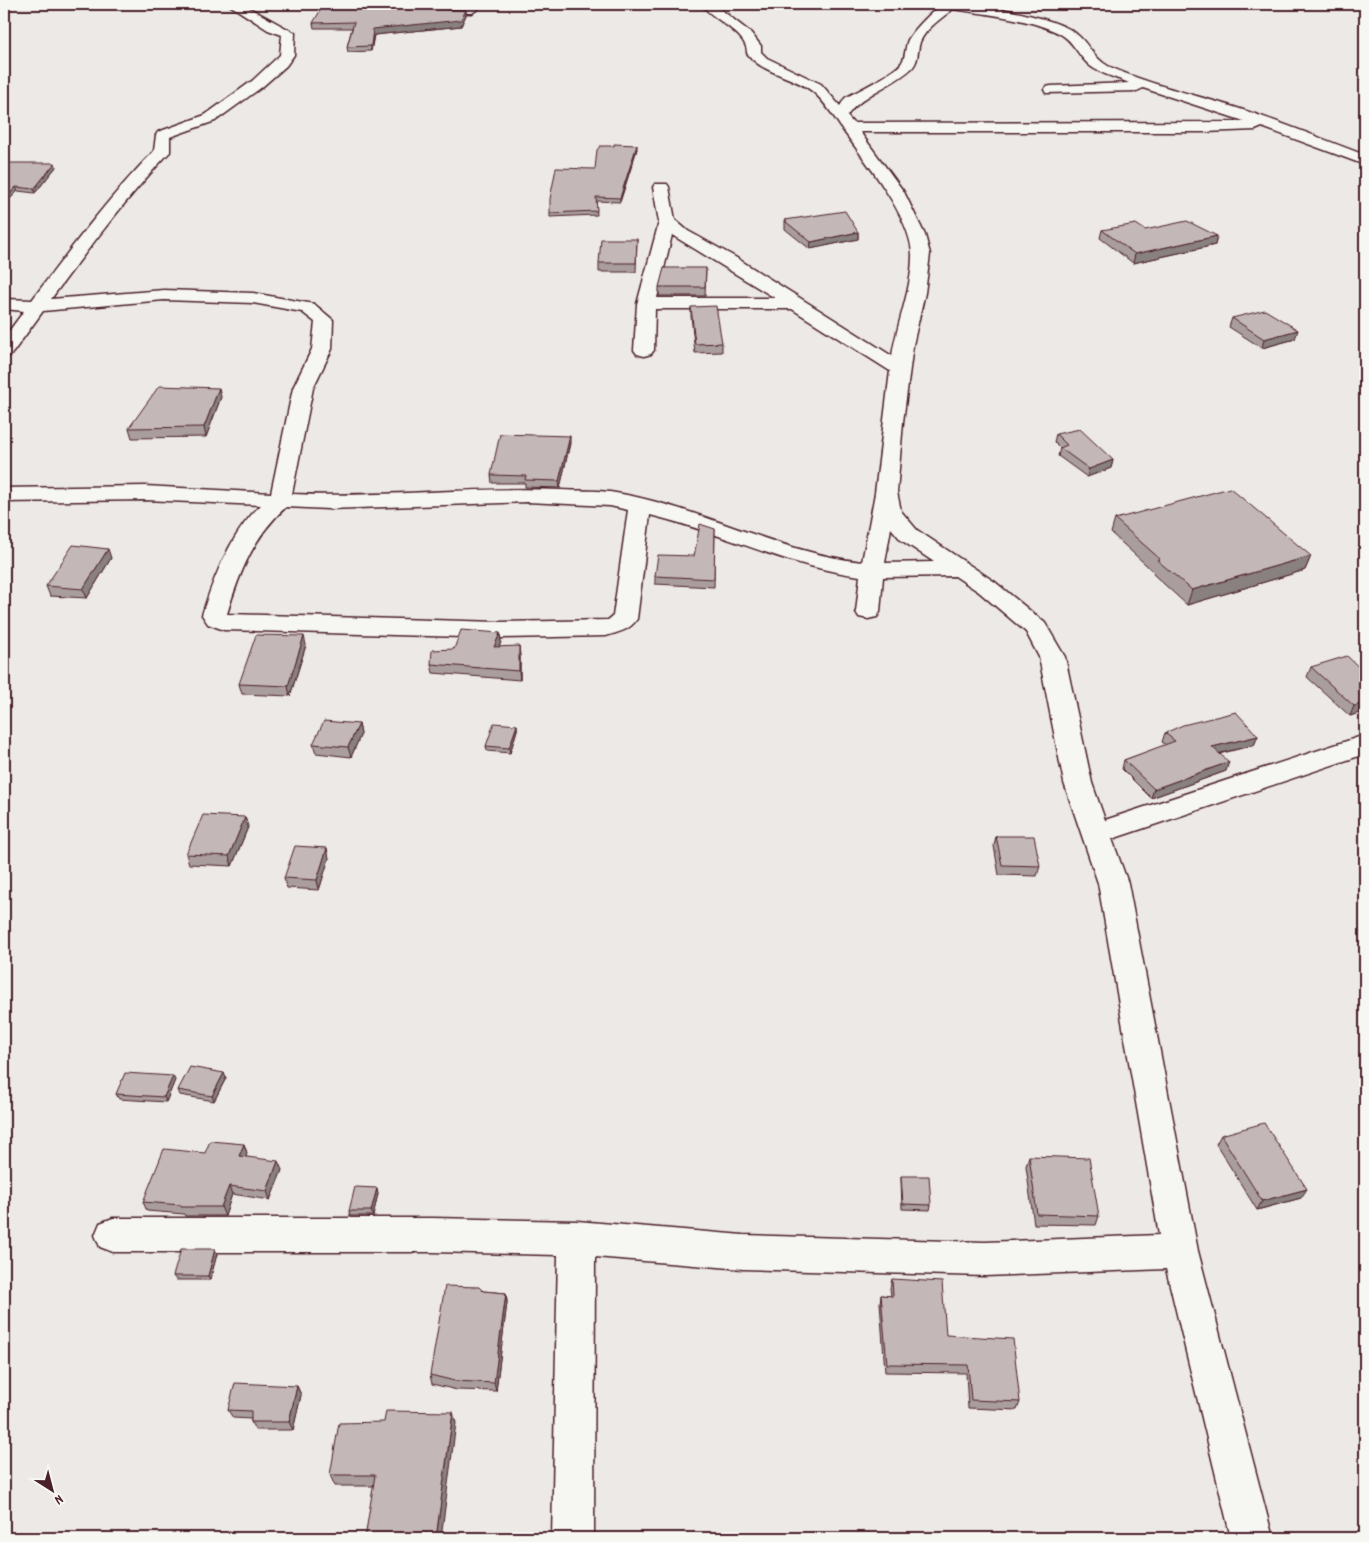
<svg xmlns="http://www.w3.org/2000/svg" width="1369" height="1542" viewBox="0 0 1369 1542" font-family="Dekko,sans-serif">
<rect width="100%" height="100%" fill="#ece9e6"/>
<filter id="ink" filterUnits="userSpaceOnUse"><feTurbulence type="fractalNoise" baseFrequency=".02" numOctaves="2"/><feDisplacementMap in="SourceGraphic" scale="10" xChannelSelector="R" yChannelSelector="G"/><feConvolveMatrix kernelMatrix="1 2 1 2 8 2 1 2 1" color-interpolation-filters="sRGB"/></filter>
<g filter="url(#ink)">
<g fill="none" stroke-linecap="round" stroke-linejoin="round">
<defs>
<g id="minor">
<path d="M228,4H242L295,33L294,55L286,66L262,87L215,121L170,137V152L167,155C125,200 88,249 51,299L164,290L253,293L314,304L333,320L332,349L313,388L292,494C382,498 472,486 561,490C577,491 594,490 610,492C697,505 775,552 862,562L875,493L890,371L792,309H655L654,350L651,354L644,356L637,354L634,350L637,304L659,222L653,187L655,184H667L669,187L675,220L688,231L735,257L892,356C897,322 912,289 912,255C912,219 866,162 845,133C835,119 826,102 812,91C792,75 763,75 747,53C748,33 711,19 701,4H714L751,33L761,46V52L767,58L821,84L840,106L845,98C857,91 896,73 902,62C906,56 905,46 908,40C913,31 935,6 946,4C971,0 1053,17 1074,32C1087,41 1093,58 1108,66C1148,84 1192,94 1234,107C1278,121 1322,139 1365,155V165L1262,127L1255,130L1204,132H860L904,192L925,235L930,254L925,293L913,345L903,422L897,492L901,511L917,530L995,582L1045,623L1065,657L1092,783L1105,820L1365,735V754L1112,839L1128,883L1198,1251L1273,1538H1231L1166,1269L985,1276L743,1269L595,1257L594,1538H552L558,1255L432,1252H113L100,1247L95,1235L100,1223L113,1218H432L577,1221L743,1235L985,1242L1159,1235L1098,883L1064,783L1039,657L1026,632L979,592L955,576L883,577L880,612L877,617L868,619L859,617L856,612L860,576C787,567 721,532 650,515L637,619C630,630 619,632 606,636L498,638L224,630L208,624L202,615C213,579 232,531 261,505L145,500L4,502V488L145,486L271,493L293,388L312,349L315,322L302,312L253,303L164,300L43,311L11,355L4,357V338L24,311L4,309V299L32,300C71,248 109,197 154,151L156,135L158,132L205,115L252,81L280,55L282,35L268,30ZM953,9C985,14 1034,19 1062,35C1073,42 1076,51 1085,61C1095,73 1115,77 1129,83L1051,86L1046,87L1044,90L1046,93L1137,91L1143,88L1247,122L853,123L847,116C863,93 892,87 912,68C919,61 917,51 920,42C926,28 942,18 953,9ZM672,235L775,298H657ZM527,502L610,506L628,510L613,616L608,620L498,622L227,614C239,574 254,535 286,507L328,509ZM891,528L901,540L934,562L885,563Z"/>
<polygon points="402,4 472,5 478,9 472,13 406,11 400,7"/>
</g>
</defs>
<use href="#minor" stroke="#4a1f2b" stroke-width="3"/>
<use href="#minor" fill="#f6f6f2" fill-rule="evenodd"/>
</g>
<g fill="#a99d9d" stroke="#4a1f2b">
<polygon points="400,4 405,8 466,10 466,15 461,26 374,35 371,51 348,52 347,47 352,28 314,28 313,23"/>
<polygon points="637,149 620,202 596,201 597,215 550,217 550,213 595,169"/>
<polygon points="4,163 56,167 35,193 18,191 4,205"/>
<polygon points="785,220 858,232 858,239 810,249 785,229"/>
<polygon points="1102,230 1217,236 1215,245 1133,263 1100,238"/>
<polygon points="637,239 636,272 599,272 599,263"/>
<polygon points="706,268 705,296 659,296 659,287"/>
<polygon points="691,307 722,343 722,352 695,353 691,316"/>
<polygon points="1232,318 1295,339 1262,348 1229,327"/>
<polygon points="221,397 206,437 132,438 129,428"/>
<polygon points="1056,434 1113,460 1111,468 1087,477 1058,456 1060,448 1054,442"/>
<polygon points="570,443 560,488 525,487 525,483 492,483 491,475"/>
<polygon points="1115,519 1311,556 1305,570 1187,605 1153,574 1154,572 1111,533"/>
<polygon points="715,529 714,587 655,584 655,576 694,556"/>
<polygon points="111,558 87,598 50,596 46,586"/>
<polygon points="500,633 501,642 499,647 520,655 520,680 433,673 431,664 454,649"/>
<polygon points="306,645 290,696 242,694 239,684"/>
<polygon points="1311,667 1365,673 1365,711 1350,716 1307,677"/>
<polygon points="359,724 361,734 351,757 316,753 313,744"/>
<polygon points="517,725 517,730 510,753 487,751 486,746"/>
<polygon points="1165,733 1258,736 1254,745 1219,754 1226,771 1151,798 1122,769 1124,760 1166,745 1162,742"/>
<polygon points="245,817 248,827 232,866 189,864 186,854"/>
<polygon points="996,836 1040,866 1037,876 999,875 994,846"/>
<polygon points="329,858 319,890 287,888 284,878"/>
<polygon points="226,1078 214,1101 180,1095 178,1090"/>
<polygon points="175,1080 166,1102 119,1099 116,1094"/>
<polygon points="1221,1135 1301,1198 1257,1210 1216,1144"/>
<polygon points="244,1144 247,1153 246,1157 282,1170 270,1200 232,1194 225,1216 185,1216 184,1214 147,1211 143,1202"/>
<polygon points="1029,1156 1099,1216 1096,1225 1034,1224 1026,1166"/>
<polygon points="901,1176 931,1205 930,1210 902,1209 901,1180"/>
<polygon points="378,1193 373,1216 350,1216 349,1211"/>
<polygon points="217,1254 210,1280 176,1280 173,1276"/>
<polygon points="892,1279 946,1335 1020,1402 1017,1410 968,1408 966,1373 885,1372 880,1303 881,1295 891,1296 890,1288"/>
<polygon points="483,1291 506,1293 507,1302 496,1391 457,1390 432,1384 430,1375"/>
<polygon points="297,1386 301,1395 293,1430 255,1430 251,1422 251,1419 233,1418 228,1410"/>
<polygon points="456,1423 374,1486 335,1486 330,1475"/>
</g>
<g fill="#898080" stroke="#4a1f2b">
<polygon points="466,10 466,15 461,26 374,35 371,51 371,46 373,29"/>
<polygon points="637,145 637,149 620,202 620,198"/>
<polygon points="55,163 56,167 35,193 34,189"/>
<polygon points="16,187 18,191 4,205 4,200"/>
<polygon points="858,232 858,239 810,249 811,242"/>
<polygon points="1217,236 1215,245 1133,263 1135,254"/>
<polygon points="1298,330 1295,339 1262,348 1264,339"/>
<polygon points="219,388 221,397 206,437 204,427"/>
<polygon points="570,436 570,443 560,488 559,481"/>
<polygon points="1113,460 1111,468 1087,477 1089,469"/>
<polygon points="108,549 111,558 87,598 83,589"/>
<polygon points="1311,556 1305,570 1187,605 1192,590"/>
<polygon points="500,633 501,642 495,656 494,647"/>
<polygon points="304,636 306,645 290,696 288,686"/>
<polygon points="519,646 520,655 520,680 519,671"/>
<polygon points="1365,703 1365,711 1350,716 1354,706"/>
<polygon points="359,724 361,734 351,757 348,747"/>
<polygon points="517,725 517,730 510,753 509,748"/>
<polygon points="1258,736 1254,745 1209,756 1212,747"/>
<polygon points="1229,762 1226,771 1151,798 1154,789"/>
<polygon points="245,817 248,827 232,866 229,856"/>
<polygon points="327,848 329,858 319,890 317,880"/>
<polygon points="224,1073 226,1078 214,1101 212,1096"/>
<polygon points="173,1076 175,1080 166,1102 164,1097"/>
<polygon points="244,1144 247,1153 243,1165 239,1156"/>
<polygon points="278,1161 282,1170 270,1200 267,1191"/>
<polygon points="229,1186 232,1194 225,1216 221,1207"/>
<polygon points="377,1188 378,1193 373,1216 371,1211"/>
<polygon points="1307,1189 1301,1198 1257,1210 1262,1201"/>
<polygon points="215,1249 217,1254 210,1280 208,1276"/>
<polygon points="506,1293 507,1302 496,1391 494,1383"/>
<polygon points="297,1386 301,1395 293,1430 289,1422"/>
<polygon points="453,1412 456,1423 441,1538 436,1538"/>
</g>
<g fill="#c4b7b7" stroke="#4a1f2b">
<polygon points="324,4 400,4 405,8 466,10 461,20 373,29 371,46 347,47 354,22 313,23"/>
<polygon points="614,144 637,145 620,198 596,197 597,211 550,213 550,199 556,168 595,169 597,150 600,146 614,146"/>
<polygon points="4,163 55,163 34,189 16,187 4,200"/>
<polygon points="845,211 858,232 811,242 786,222 787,222 785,220"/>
<polygon points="1187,221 1217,236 1135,254 1102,230 1136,224 1145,230"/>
<polygon points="601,239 637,239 636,263 599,263"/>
<polygon points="664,268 706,268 705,287 659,287"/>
<polygon points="716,306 722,343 695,344 691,307"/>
<polygon points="1265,310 1298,330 1264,339 1232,318"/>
<polygon points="159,386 219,388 204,427 129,428"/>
<polygon points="1080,429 1113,460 1089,469 1060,448 1067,445 1056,434"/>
<polygon points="500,434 570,436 559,481 525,480 526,476 491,475"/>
<polygon points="1230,488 1311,556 1192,590 1157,560 1160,559 1115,519"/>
<polygon points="700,524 715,529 714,579 655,576 658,555 694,556"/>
<polygon points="73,545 108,549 83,589 46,586"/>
<polygon points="461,630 500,633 494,647 519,646 519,671 431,664 432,650 454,649"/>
<polygon points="256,635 304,636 288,686 239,684"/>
<polygon points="1347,656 1365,673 1365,703 1354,706 1311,667"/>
<polygon points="1236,712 1258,736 1212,747 1229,762 1154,789 1124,760 1175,741 1165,733 1183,725"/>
<polygon points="324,721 359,724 348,747 313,744"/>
<polygon points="494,723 517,725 509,748 486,746"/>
<polygon points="203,815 245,817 229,856 186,854"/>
<polygon points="996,836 1034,836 1040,866 1002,865"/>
<polygon points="295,846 327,848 317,880 284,878"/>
<polygon points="190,1067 224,1073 212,1096 178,1090"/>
<polygon points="125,1073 173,1076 164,1097 116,1094"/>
<polygon points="1264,1123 1307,1189 1262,1201 1221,1135"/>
<polygon points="210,1141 244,1144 239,1156 278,1161 267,1191 229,1186 221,1207 181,1207 181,1205 143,1202 164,1149 205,1153"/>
<polygon points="1029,1156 1089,1158 1099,1216 1037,1214"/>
<polygon points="901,1176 929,1176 931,1205 903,1204"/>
<polygon points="355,1187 377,1188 371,1211 349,1211"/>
<polygon points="181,1249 215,1249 208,1276 173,1276"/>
<polygon points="892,1279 942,1282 946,1335 1013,1339 1020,1402 971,1400 968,1365 887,1364 881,1295 893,1296"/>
<polygon points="445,1286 479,1287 483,1291 506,1293 494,1383 455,1381 430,1375"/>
<polygon points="235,1383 297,1386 289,1422 251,1422 251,1411 228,1410"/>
<polygon points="386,1411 453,1412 436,1538 365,1538 375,1475 330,1475 339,1423 384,1422"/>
</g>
</g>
<rect width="1369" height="1542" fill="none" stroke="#f6f6f2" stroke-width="20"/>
<rect x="10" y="10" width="1349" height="1522" fill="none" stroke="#4a1f2b" stroke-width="2" filter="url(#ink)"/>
<g transform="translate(52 1490) rotate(144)" stroke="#f6f6f2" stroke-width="4" paint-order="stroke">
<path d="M0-4L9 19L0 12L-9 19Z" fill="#4a1f2b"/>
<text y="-8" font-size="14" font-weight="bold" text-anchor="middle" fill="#4a1f2b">N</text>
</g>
</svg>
